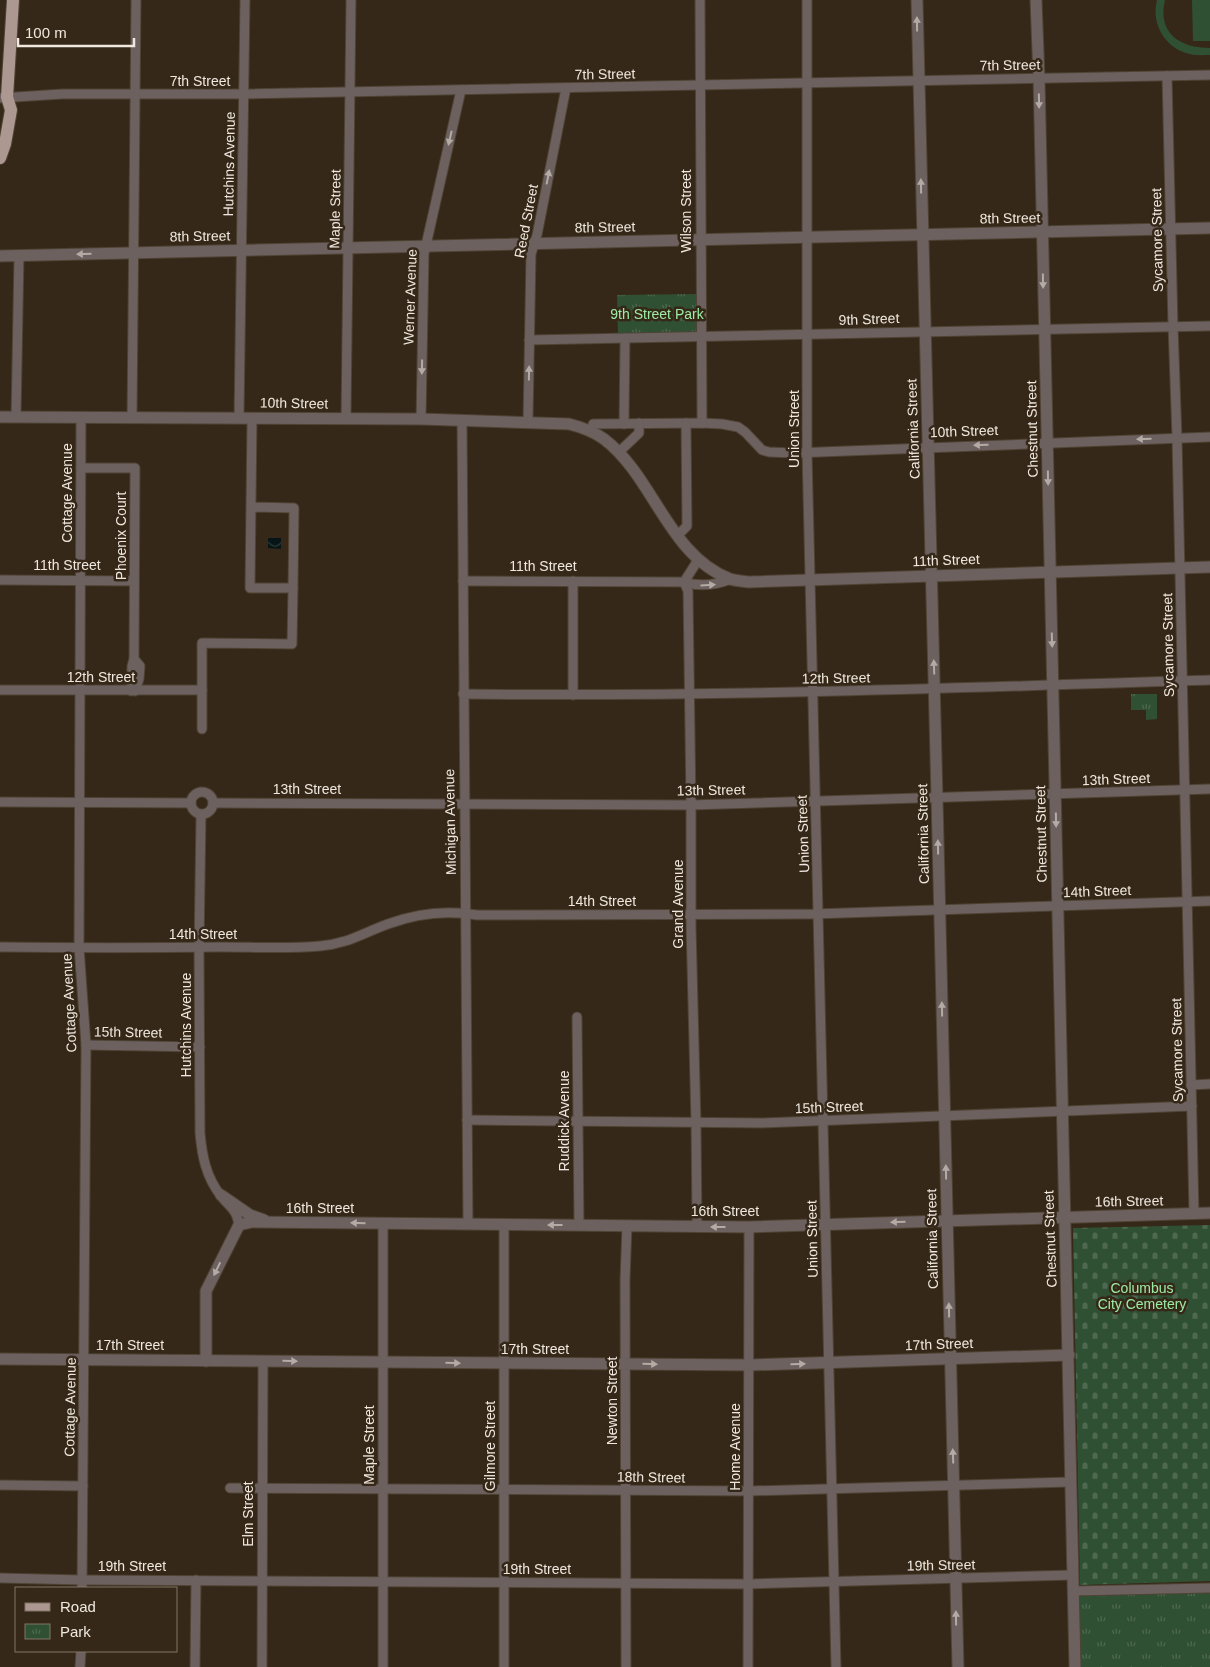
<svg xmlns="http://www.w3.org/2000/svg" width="1210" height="1667" viewBox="0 0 1210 1667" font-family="Arial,sans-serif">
<defs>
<pattern id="cemetery-stones" width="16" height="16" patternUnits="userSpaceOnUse" patternTransform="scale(1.25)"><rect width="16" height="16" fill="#305033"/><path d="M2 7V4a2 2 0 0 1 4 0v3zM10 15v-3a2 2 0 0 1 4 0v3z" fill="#4e6950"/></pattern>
<pattern id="park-tufts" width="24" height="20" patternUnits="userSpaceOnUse" patternTransform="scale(1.25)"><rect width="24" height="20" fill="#305033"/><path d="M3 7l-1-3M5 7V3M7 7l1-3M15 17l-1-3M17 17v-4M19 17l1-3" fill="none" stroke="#4e6950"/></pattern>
<pattern id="water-waves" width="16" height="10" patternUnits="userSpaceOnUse" patternTransform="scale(1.25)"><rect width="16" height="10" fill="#071516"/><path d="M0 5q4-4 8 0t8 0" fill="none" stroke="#2b3737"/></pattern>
</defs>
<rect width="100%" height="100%" fill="#352818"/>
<g fill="#305033">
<path d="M1157,0H1165C1157,33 1180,48 1210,48V55C1202,55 1194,56 1186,53C1164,46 1151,23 1157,0Z"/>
<polygon points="1192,0 1210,0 1210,41 1193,41"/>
</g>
<polygon fill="url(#cemetery-stones)" points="1210,1225 1210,1581 1080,1585 1073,1228"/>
<g fill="url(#park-tufts)">
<polygon points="696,294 697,333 618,335 617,295"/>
<polygon points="1131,694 1157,694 1157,719 1146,720 1146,710 1131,710"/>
<polygon points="1210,1588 1210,1667 1075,1667 1074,1591"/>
</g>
<polygon fill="url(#water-waves)" points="268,538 281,538 281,549 268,548"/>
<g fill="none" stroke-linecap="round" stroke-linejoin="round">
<defs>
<g id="minor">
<polyline points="700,0 702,423"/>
<polyline points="807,0 807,452 836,1667"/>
<polyline points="1167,76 1173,326 1177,438 1194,1214"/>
<polyline points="0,98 62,94 244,94 1210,75"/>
<polyline points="529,340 1210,326"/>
<polyline points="16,417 19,256"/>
<polyline points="81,417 79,947 86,1045 82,1588"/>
<polyline points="132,417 136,0"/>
<polyline points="239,417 245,0"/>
<polyline points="346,419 351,0"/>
<polyline points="421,419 424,254 461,90"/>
<polyline points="462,420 468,1224"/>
<polyline points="528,421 531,254 537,235 566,88"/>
<polyline points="593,424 702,423 722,424 738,427 745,432 762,450 769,452 794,453 1210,437"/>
<polyline points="624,424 625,338"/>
<polyline points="619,452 639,433 639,423"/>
<polyline points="81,468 135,468 134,659"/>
<polyline points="252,507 294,508 293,588 250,588 252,418"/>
<polyline points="677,536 687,526 686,423"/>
<polyline points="0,580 134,581"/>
<polyline points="463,581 684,582 698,560"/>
<polyline points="684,582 688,591 691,805 691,926 696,1123 697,1226"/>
<path d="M684,582C700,587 716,585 731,579"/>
<polyline points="0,690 202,690"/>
<polyline points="131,691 132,666 134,659 140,666 139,679 135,691"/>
<path d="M463,694C712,697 961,688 1210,680"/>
<polyline points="573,695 573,581"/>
<polyline points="202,729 202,643 292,644 293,588"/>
<circle cx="202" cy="803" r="11"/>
<polyline points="0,802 191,803"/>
<polyline points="213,803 691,805 1210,789"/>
<path d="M201,815L199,948L200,1133C202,1156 206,1177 221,1196C231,1209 236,1208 239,1225"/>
<path d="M0,947C74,948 147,948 221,947C253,947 287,949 320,946C347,944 363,933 388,924C417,913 447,910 477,915L813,914L1210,901"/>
<polyline points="577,1017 579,1225"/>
<polyline points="86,1045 200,1047"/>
<polyline points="1191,1085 1210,1084"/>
<polyline points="467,1120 762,1123 1192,1106"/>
<polyline points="383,1224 383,1667"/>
<polyline points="504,1225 504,1667"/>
<polyline points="0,1485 83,1486"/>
<polyline points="230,1488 749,1491 1071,1482"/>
<polyline points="0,1578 82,1580 747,1584 1073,1575"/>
<polyline points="1074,1591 1210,1588"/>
<polyline points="80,1667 81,1651"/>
<polyline points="195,1667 196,1580"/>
<polyline points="262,1667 263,1361"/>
<polyline points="626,1667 625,1280 627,1226"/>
<polyline points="748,1667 749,1227"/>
</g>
<g id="tertiary">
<polyline points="917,0 937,798 958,1667"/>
<polyline points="1036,0 1039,78 1075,1667"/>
<polyline points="0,256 1210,228"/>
<path d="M0,417L421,419L569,424C581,427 593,431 604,439C654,477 668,555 730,579C736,581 743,581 749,582L1210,567"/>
<polyline points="221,1195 250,1215 264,1220"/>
<polyline points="0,1359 750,1365 1069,1355"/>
<polyline points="206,1361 206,1291 239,1225 252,1222 749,1227 1210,1213"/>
</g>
<polyline id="primary" points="0,158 5,144 11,110 7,97 13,0"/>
</defs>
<use href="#minor" stroke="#4f4334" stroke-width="11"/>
<use href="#tertiary" stroke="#4f4334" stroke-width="13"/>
<use href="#primary" stroke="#4f4334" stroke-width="14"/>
<use href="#minor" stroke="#6c615f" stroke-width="9"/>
<use href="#tertiary" stroke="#6c615f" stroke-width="11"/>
<use href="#primary" stroke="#ad9791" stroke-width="12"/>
</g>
<defs><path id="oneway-solid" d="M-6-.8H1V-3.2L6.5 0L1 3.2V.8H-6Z" transform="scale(1.25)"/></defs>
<g fill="#b5aba5">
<use href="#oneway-solid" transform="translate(917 24) rotate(-91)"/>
<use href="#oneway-solid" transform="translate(1039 101) rotate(89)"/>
<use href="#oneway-solid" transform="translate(450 138) rotate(103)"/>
<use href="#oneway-solid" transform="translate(548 177) rotate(-79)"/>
<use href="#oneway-solid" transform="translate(921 186) rotate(-91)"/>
<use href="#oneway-solid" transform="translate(84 254) rotate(178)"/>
<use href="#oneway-solid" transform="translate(1043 281) rotate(89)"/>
<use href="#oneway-solid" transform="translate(422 367) rotate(91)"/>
<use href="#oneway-solid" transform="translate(529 373) rotate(-89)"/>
<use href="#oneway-solid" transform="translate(1144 439) rotate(178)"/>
<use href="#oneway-solid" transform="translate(981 445) rotate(178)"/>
<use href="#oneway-solid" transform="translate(1048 478) rotate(89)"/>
<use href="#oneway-solid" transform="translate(708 585) rotate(-3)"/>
<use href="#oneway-solid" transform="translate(1052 640) rotate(88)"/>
<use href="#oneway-solid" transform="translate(934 667) rotate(-92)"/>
<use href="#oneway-solid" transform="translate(1056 820) rotate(89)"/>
<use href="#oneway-solid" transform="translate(938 847) rotate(-91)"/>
<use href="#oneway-solid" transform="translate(942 1009) rotate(-91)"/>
<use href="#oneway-solid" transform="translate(946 1172) rotate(-91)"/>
<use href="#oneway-solid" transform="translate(898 1222) rotate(178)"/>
<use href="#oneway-solid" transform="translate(358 1223) rotate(-179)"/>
<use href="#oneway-solid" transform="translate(555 1225) rotate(-180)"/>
<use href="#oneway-solid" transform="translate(718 1227) rotate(-180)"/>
<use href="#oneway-solid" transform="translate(217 1269) rotate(116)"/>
<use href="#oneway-solid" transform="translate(949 1310) rotate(-91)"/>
<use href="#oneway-solid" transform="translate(290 1361) rotate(1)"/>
<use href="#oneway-solid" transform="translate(453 1363) rotate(1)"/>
<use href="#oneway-solid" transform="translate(650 1364) rotate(1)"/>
<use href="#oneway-solid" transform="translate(798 1364) rotate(-2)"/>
<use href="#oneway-solid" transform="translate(953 1456) rotate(-92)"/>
<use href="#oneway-solid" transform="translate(956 1618) rotate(-91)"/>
</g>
<g text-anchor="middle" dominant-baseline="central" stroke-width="5" stroke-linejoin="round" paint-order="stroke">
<g font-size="14" fill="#f0e8de" stroke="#352818">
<text transform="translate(1010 65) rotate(-1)">7th Street</text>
<text transform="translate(605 74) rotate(-1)">7th Street</text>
<text x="200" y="81">7th Street</text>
<text transform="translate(229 164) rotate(-89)">Hutchins Avenue</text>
<text transform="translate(335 209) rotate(-89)">Maple Street</text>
<text transform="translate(686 211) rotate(-90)">Wilson Street</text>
<text transform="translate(1010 218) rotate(-1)">8th Street</text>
<text transform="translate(526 221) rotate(-79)">Reed Street</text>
<text transform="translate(605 227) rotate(-1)">8th Street</text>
<text transform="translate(200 236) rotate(-1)">8th Street</text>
<text transform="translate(1157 240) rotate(-91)">Sycamore Street</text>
<text transform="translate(410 297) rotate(-88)">Werner Avenue</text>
<text transform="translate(869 319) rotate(-2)">9th Street</text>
<text transform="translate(294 403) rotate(1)">10th Street</text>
<text transform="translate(794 429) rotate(-90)">Union Street</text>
<text transform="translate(913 429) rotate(-92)">California Street</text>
<text transform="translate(1032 429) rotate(-91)">Chestnut Street</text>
<text transform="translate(964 431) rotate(-2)">10th Street</text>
<text transform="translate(67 493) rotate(-90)">Cottage Avenue</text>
<text transform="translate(121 536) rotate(-90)">Phoenix Court</text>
<text transform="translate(946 560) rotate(-2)">11th Street</text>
<text x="67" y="565">11th Street</text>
<text x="543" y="566">11th Street</text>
<text transform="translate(1168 645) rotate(-91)">Sycamore Street</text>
<text x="101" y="677">12th Street</text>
<text transform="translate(836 678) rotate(-1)">12th Street</text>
<text transform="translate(1116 779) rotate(-2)">13th Street</text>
<text x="307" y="789">13th Street</text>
<text transform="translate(711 790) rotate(-1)">13th Street</text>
<text transform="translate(450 822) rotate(-91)">Michigan Avenue</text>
<text transform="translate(803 834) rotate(-92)">Union Street</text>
<text transform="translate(923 834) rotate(-91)">California Street</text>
<text transform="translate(1041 834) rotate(-91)">Chestnut Street</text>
<text transform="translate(1097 891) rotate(-2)">14th Street</text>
<text x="602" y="901">14th Street</text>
<text transform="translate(678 904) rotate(-90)">Grand Avenue</text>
<text x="203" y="934">14th Street</text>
<text transform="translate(69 1003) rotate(-93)">Cottage Avenue</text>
<text transform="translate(186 1025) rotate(-90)">Hutchins Avenue</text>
<text transform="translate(128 1032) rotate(1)">15th Street</text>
<text transform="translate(1177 1050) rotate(-91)">Sycamore Street</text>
<text transform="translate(829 1107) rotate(-2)">15th Street</text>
<text transform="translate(564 1121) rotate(-90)">Ruddick Avenue</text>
<text transform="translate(1129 1201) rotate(-1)">16th Street</text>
<text x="320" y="1208">16th Street</text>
<text x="725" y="1211">16th Street</text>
<text transform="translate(812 1239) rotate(-91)">Union Street</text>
<text transform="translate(932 1239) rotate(-91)">California Street</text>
<text transform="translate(1050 1239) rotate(-92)">Chestnut Street</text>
<text transform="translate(939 1344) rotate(-2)">17th Street</text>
<text x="130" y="1345">17th Street</text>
<text x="535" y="1349">17th Street</text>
<text transform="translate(612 1401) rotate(-90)">Newton Street</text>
<text transform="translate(70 1407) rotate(-89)">Cottage Avenue</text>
<text transform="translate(369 1445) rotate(-90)">Maple Street</text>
<text transform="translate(490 1446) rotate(-90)">Gilmore Street</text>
<text transform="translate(735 1447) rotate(-90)">Home Avenue</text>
<text transform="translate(651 1477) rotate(1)">18th Street</text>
<text transform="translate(248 1514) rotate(-90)">Elm Street</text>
<text transform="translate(941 1565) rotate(-1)">19th Street</text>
<text x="132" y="1566">19th Street</text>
<text x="537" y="1569">19th Street</text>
</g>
<g font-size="14" fill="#9ceba3" stroke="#352818">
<text x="657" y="314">9th Street Park</text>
<text x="1142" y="1288">Columbus<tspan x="1142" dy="16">City Cemetery</tspan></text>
</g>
</g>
<rect x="15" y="1587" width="162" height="65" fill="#352818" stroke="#807567"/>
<rect x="25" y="1603" width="25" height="8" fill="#ad9791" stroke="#807567"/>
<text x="60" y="1612" font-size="15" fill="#f0e8de">Road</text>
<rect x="25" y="1624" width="25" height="15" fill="url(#park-tufts)" stroke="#807567"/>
<text x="60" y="1637" font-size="15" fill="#f0e8de">Park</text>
<path d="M18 38v8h116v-8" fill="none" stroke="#f0e8de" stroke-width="2.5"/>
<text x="25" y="38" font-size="15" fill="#f0e8de" stroke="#352818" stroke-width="4" paint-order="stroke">100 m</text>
</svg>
